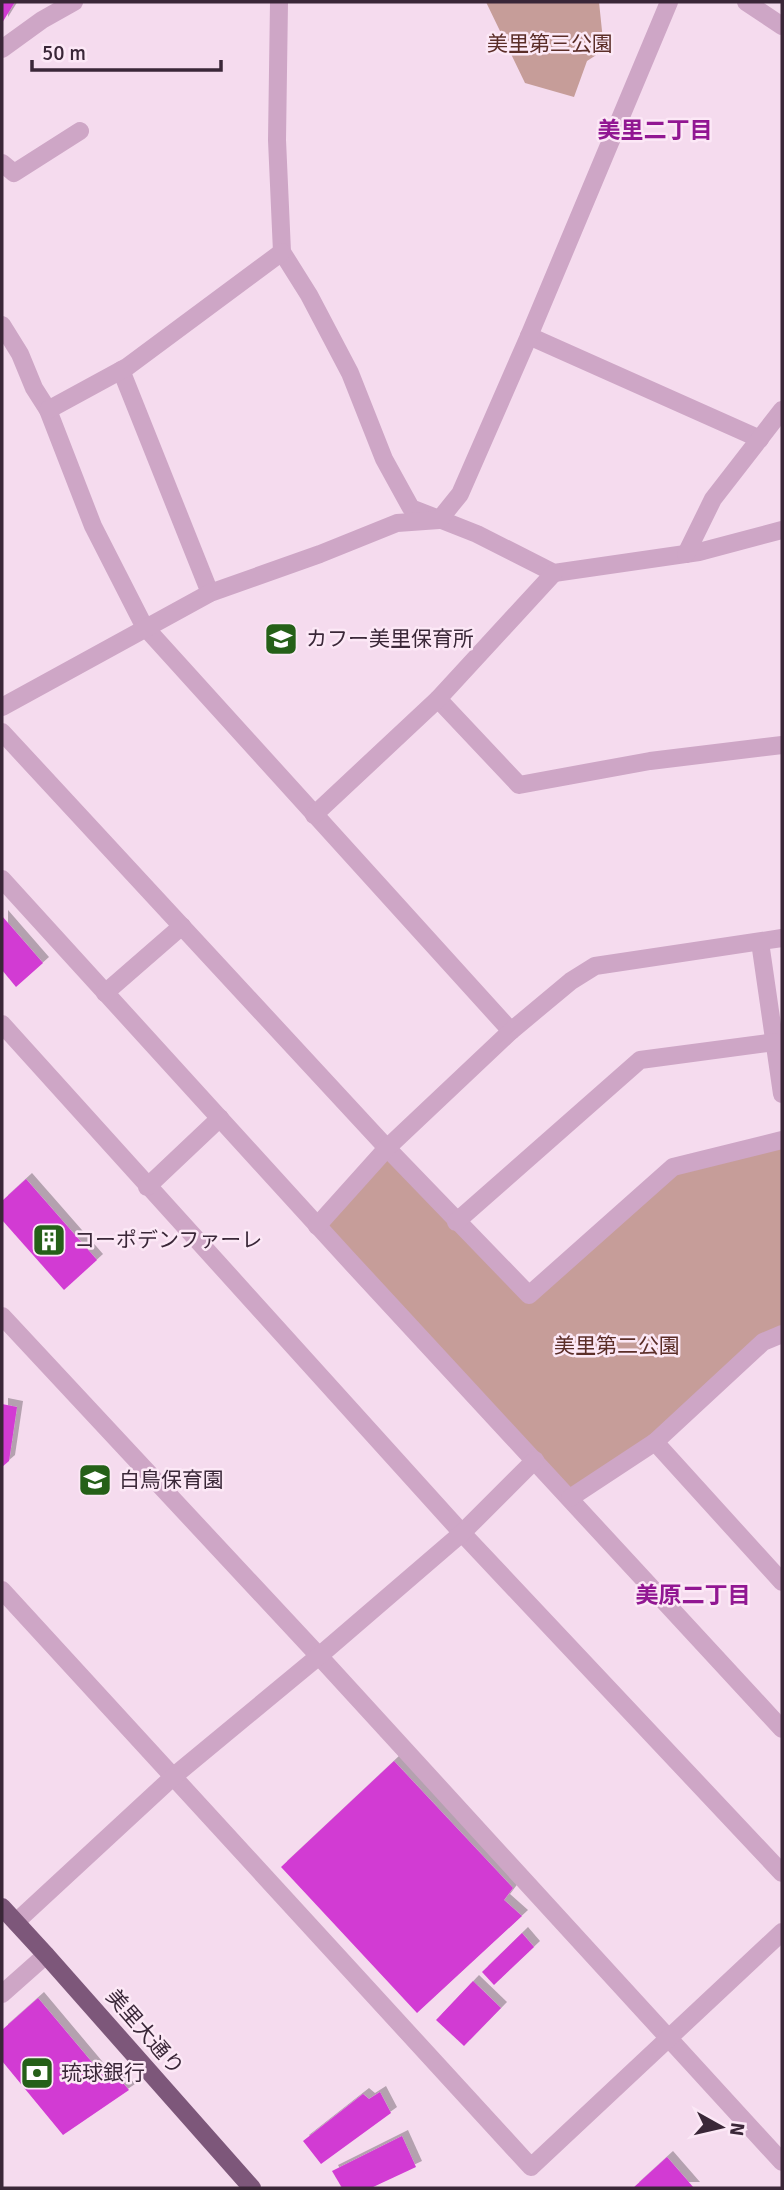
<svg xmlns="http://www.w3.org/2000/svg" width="784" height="2190" viewBox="0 0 784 2190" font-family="Signika,'Noto Sans JP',sans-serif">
<defs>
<filter id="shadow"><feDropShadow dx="6" dy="-6" stdDeviation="0" flood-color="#0004"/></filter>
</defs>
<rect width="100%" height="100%" fill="#f5dbee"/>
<g fill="#c69d99">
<polygon points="486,2 599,2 604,50 587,61 574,97 525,83"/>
<polygon points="782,1140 782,1334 655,1442 570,1498 317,1226 387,1148 530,1295 673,1167"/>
</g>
<g fill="#d23bd3" filter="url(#shadow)">
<polygon points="2,2 15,2 2,23"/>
<polygon points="2,916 43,963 16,987 2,970"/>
<polygon points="26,1179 97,1260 64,1290 2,1220 2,1201"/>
<polygon points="2,1404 17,1407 9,1461 2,1467"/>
<polygon points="394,1761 513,1888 504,1900 522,1916 417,2013 281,1867"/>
<polygon points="522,1933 534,1947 494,1985 482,1972"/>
<polygon points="473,1981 501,2008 464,2046 436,2020"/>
<polygon points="38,1998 101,2073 110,2068 129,2090 63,2135 2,2061 2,2030"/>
<polygon points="380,2092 391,2113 321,2164 303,2141 363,2094 369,2099"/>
<polygon points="402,2136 416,2167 371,2188 342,2188 332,2171"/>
<polygon points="667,2157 694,2188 633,2188"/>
</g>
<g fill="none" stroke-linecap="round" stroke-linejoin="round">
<g stroke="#cea6c6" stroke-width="18">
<polyline points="279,2 277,140 282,252 309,295 350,373 384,459 411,508 477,534 554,573 699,552 782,530"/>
<polyline points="746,2 782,26"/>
<polyline points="2,49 42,20 74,2"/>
<polyline points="2,163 14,173 80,131"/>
<polyline points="2,325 20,354 34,388 48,410 93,526 144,626 511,1031"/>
<polyline points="529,336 760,439"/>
<polyline points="121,370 210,593"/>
<polyline points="48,410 127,367 282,252"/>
<polyline points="686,554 713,499 782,410"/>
<polyline points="438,699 519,785 650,761 782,745"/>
<polyline points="2,707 210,593 320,554 397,523 439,520 460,494 529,336 669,2"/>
<polyline points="2,732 387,1148 529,1295 673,1167 782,1140"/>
<polyline points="314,815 438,699 554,573"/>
<polyline points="2,879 347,1258 782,1729"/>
<polyline points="760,942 782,1094"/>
<polyline points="105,993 182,926"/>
<polyline points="2,1024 462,1533 782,1873"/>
<polyline points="147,1187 220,1118"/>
<polyline points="456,1222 640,1060 775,1042"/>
<polyline points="317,1226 387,1148 511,1031 571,981 595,966 782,938"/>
<polyline points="2,1316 319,1656 782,2162"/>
<polyline points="655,1442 782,1582"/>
<polyline points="570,1498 655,1442 763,1342 782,1334"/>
<polyline points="2,1590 531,2167 782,1932"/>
<polyline points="16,1922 174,1776 319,1656 462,1533 535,1460"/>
<polyline points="2,1994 46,1955"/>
</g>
<polyline stroke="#7d577a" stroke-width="18" points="2,1907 46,1955 252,2188"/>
</g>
<defs>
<symbol id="school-square" viewBox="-11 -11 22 22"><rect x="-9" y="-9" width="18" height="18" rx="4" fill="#256018" stroke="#fce8f6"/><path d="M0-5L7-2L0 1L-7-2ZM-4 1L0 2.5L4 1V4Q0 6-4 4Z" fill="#fff"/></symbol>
<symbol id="building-square" viewBox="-11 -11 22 22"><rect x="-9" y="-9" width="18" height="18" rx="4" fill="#256018" stroke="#fce8f6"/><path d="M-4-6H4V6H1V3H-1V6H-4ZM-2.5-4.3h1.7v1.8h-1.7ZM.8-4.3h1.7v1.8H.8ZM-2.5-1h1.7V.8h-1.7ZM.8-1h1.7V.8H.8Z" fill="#fff"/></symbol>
<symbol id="bank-square" viewBox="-11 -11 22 22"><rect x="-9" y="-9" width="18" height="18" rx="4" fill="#256018" stroke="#fce8f6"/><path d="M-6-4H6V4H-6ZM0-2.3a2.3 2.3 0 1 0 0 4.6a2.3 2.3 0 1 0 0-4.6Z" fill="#fff"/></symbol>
</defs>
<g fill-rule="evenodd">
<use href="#school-square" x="262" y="620" width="38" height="38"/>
<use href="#building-square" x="30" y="1221" width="38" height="38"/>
<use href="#school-square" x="76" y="1461" width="38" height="38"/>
<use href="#bank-square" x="18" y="2054" width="38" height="38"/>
</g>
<g text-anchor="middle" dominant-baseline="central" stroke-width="5" stroke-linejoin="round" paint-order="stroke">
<g font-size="21" fill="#5b2e28" stroke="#fce8f6">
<text x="550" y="44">美里第三公園</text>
<text x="617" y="1346">美里第二公園</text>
</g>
<g font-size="21" fill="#3a2738" stroke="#fce8f6" text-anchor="start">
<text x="306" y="639">カフー美里保育所</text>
<text x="74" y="1240">コーポデンファーレ</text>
<text x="119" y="1480">白鳥保育園</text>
<text x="61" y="2073">琉球銀行</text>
</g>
<g font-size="21" fill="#3a2738" stroke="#fce8f6">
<text transform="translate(145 2032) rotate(49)">美里大通り</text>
</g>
<g font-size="23" font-weight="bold" fill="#911792" stroke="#fce8f6">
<text x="655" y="130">美里二丁目</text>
<text x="693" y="1595">美原二丁目</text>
</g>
</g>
<rect width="784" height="2190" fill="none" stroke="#3a2738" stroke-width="7"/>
<g transform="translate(721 2127) rotate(98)" stroke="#fce8f6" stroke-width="5" paint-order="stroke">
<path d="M0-5L12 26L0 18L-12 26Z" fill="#3a2738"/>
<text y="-10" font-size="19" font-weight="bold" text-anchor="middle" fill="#3a2738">N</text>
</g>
<path d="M32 60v10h189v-10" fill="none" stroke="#3a2738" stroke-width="3.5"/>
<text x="42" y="60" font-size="21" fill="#3a2738" stroke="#fce8f6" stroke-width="5" paint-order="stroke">50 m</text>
</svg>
